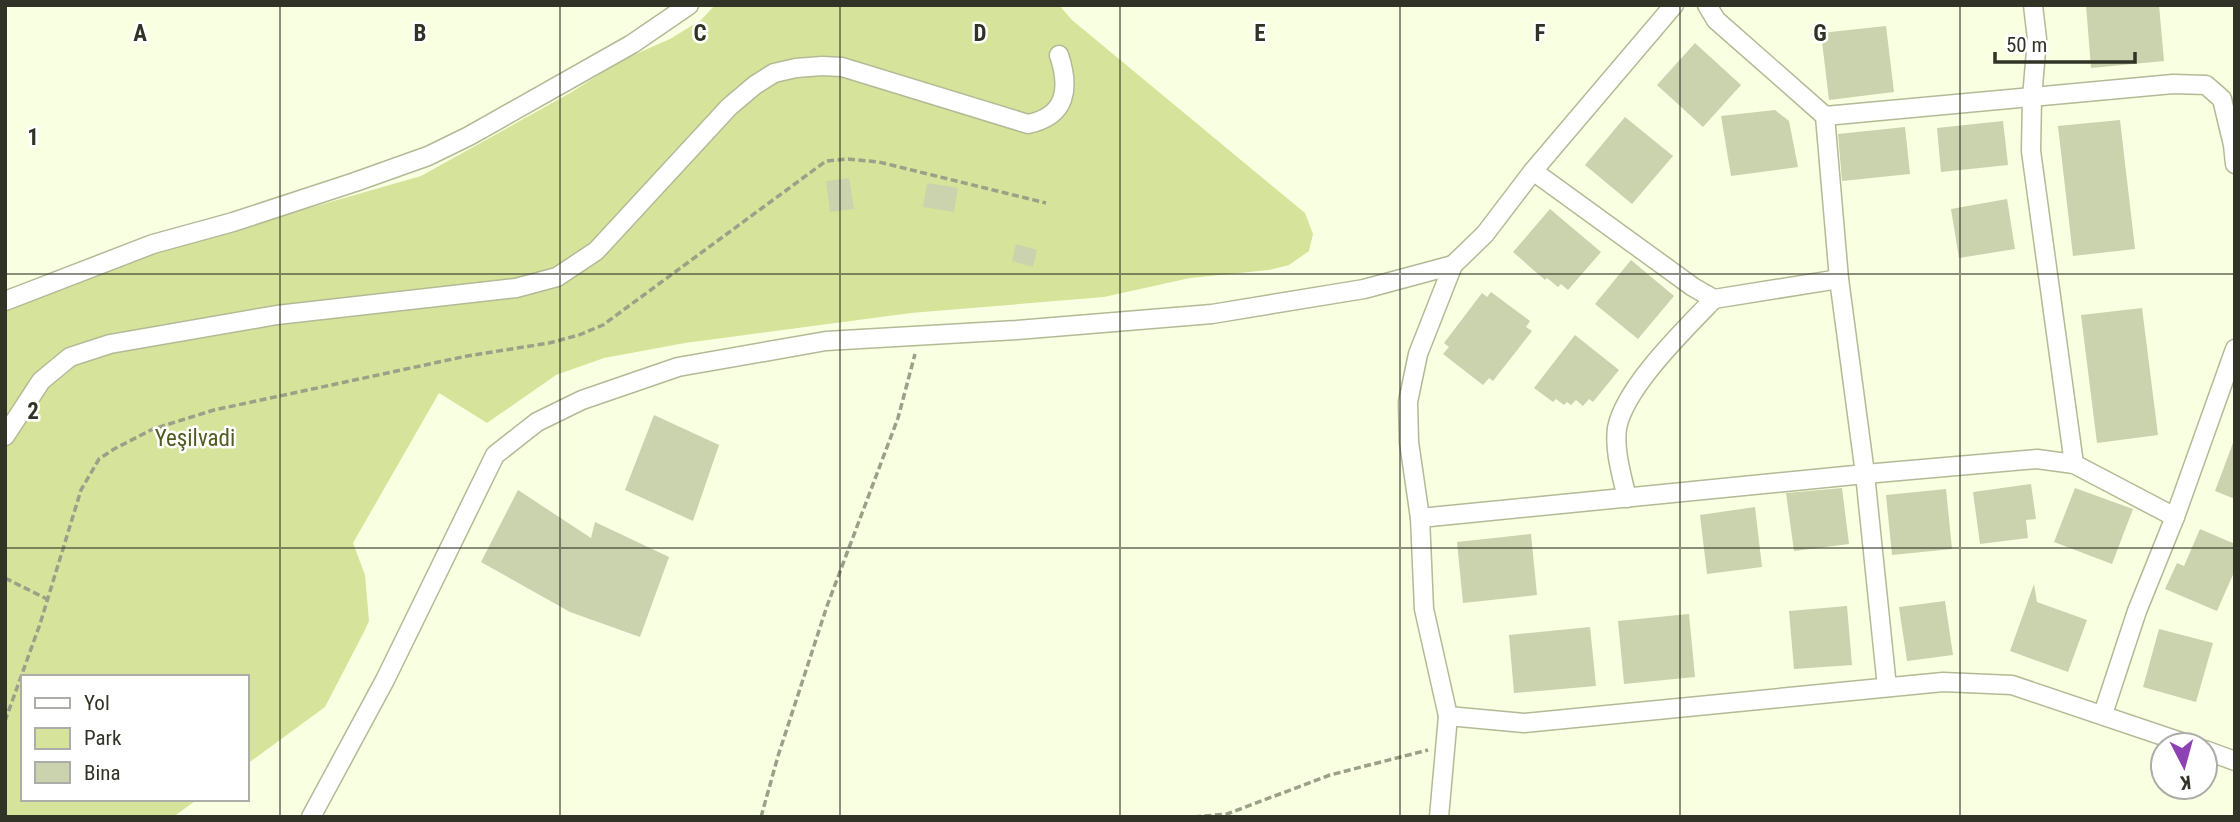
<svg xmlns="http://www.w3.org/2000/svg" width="2240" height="822" viewBox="0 0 2240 822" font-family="'Roboto Condensed',sans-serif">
<rect width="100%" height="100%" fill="#f9ffe1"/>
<polygon fill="#d6e49b" points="715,5 1059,5 1072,20 1305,213 1313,234 1309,251 1289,265 1269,270 1190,278 1104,297 911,313 685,343 604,358 556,375 487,423 439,393 353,543 365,575 369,621 364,632 325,707 247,764 247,677 23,677 23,799 198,799 173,817 5,817 5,311 148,254 421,176 570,93 622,60 670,39 701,20"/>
<g fill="#cbd2ae">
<polygon points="2086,5 2159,5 2164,61 2091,68"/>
<polygon points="1886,26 1894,92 1829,100 1821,33"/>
<polygon points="1695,43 1741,85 1703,127 1657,85"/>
<polygon points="1775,110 1789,121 1798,167 1731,176 1721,116"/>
<polygon points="1625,117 1673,156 1632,204 1585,165"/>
<polygon points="2120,120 2135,249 2073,256 2058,126"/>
<polygon points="2003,121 2008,165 1941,172 1937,128"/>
<polygon points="1905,127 1910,174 1842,181 1838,134"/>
<polygon points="849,178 854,209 830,212 826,181"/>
<polygon points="927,183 958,188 954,212 923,207"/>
<polygon points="2007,199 2015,249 1959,258 1951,209"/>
<polygon points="1550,209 1601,252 1568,290 1561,284 1558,287 1547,278 1545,280 1513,252"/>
<polygon points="1016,244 1037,250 1033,267 1012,261"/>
<polygon points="1631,260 1674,296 1638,339 1595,304"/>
<polygon points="1491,292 1530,321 1526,327 1532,331 1493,381 1489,378 1483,385 1443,354 1449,347 1444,343 1482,293 1487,297"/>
<polygon points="2142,308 2158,435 2097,443 2081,315"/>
<polygon points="1575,335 1619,370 1593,402 1589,399 1583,406 1576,400 1571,405 1567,402 1564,405 1556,399 1553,402 1534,388"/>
<polygon points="654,415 719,445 693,521 625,490"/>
<polygon points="2233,443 2235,443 2235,499 2215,491"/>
<polygon points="2031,484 2036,519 2026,520 2028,538 1980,544 1973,492"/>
<polygon points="1842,488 1849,544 1794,551 1786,493"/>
<polygon points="2075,488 2133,509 2112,564 2054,542"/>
<polygon points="1946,489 1952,549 1892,555 1886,495"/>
<polygon points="518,490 591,538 595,522 669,557 640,637 570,612 481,562"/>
<polygon points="1755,507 1762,567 1707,574 1700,515"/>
<polygon points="2200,529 2235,544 2235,570 2217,611 2165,589 2177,563 2184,566"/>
<polygon points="1531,534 1537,595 1463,603 1457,542"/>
<polygon points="2034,584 2037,602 2087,620 2068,672 2010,651"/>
<polygon points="1945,601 1953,655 1907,661 1899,607"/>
<polygon points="1847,606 1852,665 1794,669 1789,611"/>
<polygon points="1689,614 1695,677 1624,684 1618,621"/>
<polygon points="1590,627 1596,686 1514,693 1509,635"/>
<polygon points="2159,629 2213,643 2196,702 2143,687"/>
</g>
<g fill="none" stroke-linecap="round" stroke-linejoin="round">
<defs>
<g id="minor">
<polyline points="1674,5 1533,171 1485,234 1453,265 1418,354 1408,402 1409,442 1420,518 1424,609 1448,716 1524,723 1943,682 2012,685 2190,745"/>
<polyline points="1707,5 1716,20 1825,116 2173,84 2206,85 2222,99 2233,145 2235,164"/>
<polyline points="2033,5 2037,39 2032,98 2031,151 2074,464"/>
<polyline points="1533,171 1693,287 1714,299 1839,279"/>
<polyline points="5,301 153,244 233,222 355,182 428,156 469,136 632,44 689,5"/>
<path d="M5,436L41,381L70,357L110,344L277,315L516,288L557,277L596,251L729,107L755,85L774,73L796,68L822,66L842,67L1028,124C1067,116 1070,88 1059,55"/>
<path d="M1627,498C1622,476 1614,451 1617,428C1625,387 1685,329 1714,299"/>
<polyline points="1420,518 1865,474 1839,279 1825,116"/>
<polyline points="1887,687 1865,474 2037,459 2074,464 2175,517"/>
<polyline points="2103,714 2137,611 2175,517 2235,349"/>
<polyline points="2205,750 2235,761"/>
<polyline points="311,817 385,680 495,455 537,422 582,400 678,367 826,341 1017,330 1212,314 1364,289 1453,265"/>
<polyline points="1439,817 1448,716"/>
</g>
</defs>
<use href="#minor" stroke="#b2ba96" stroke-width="21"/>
<g stroke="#9ba089" stroke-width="3.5" stroke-dasharray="7 3.5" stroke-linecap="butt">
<polyline points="5,578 47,599"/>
<polyline points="5,721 40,624 81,490 99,459 114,449 153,429 214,410 467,356 549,343 579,335 603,325 826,161 848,159 879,162 1046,203"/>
<polyline points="761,817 778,756 827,606 898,418 915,354"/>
<polyline points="1194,817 1227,814 1330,775 1428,750"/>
</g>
<use href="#minor" stroke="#fff" stroke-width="18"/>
</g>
<path fill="none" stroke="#303325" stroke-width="2" stroke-opacity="0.55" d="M280,5V817M560,5V817M840,5V817M1120,5V817M1400,5V817M1680,5V817M1960,5V817M5,274H2235M5,548H2235"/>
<g text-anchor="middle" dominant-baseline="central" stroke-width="5" stroke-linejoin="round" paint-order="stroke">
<g font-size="23" fill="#515a1f" stroke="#fff">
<text x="195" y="438">Yeşilvadi</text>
</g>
</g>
<g font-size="23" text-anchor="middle" font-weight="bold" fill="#303325" stroke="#fff" stroke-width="5" stroke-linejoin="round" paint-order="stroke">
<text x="140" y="41">A</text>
<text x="420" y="41">B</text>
<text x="700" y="41">C</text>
<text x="980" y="41">D</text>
<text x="1260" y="41">E</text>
<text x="1540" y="41">F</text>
<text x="1820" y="41">G</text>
<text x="33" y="145">1</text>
<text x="33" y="419">2</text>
</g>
<rect width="2240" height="822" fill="none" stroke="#303325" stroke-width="14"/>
<rect x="21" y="675" width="228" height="126" fill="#ffffff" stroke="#acada8" stroke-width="2"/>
<rect x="35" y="698" width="35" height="10" fill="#ffffff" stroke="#acada8" stroke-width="2"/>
<text x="84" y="710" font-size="21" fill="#303325">Yol</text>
<rect x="35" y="728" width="35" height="21" fill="#d6e49b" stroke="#acada8" stroke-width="2"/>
<text x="84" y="745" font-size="21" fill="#303325">Park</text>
<rect x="35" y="762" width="35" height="21" fill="#cbd2ae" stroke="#acada8" stroke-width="2"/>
<text x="84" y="780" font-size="21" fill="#303325">Bina</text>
<g transform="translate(2184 766) rotate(174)"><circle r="33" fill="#ffffff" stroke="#acada8" stroke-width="2"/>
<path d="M0-5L12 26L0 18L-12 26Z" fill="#8e41b2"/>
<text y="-10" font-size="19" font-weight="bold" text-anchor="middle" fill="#303325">K</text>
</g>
<path d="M1995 52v10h140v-10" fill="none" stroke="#303325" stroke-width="3.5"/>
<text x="2006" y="52" font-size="21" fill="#303325" stroke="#ffffff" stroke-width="5" paint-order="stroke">50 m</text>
</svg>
